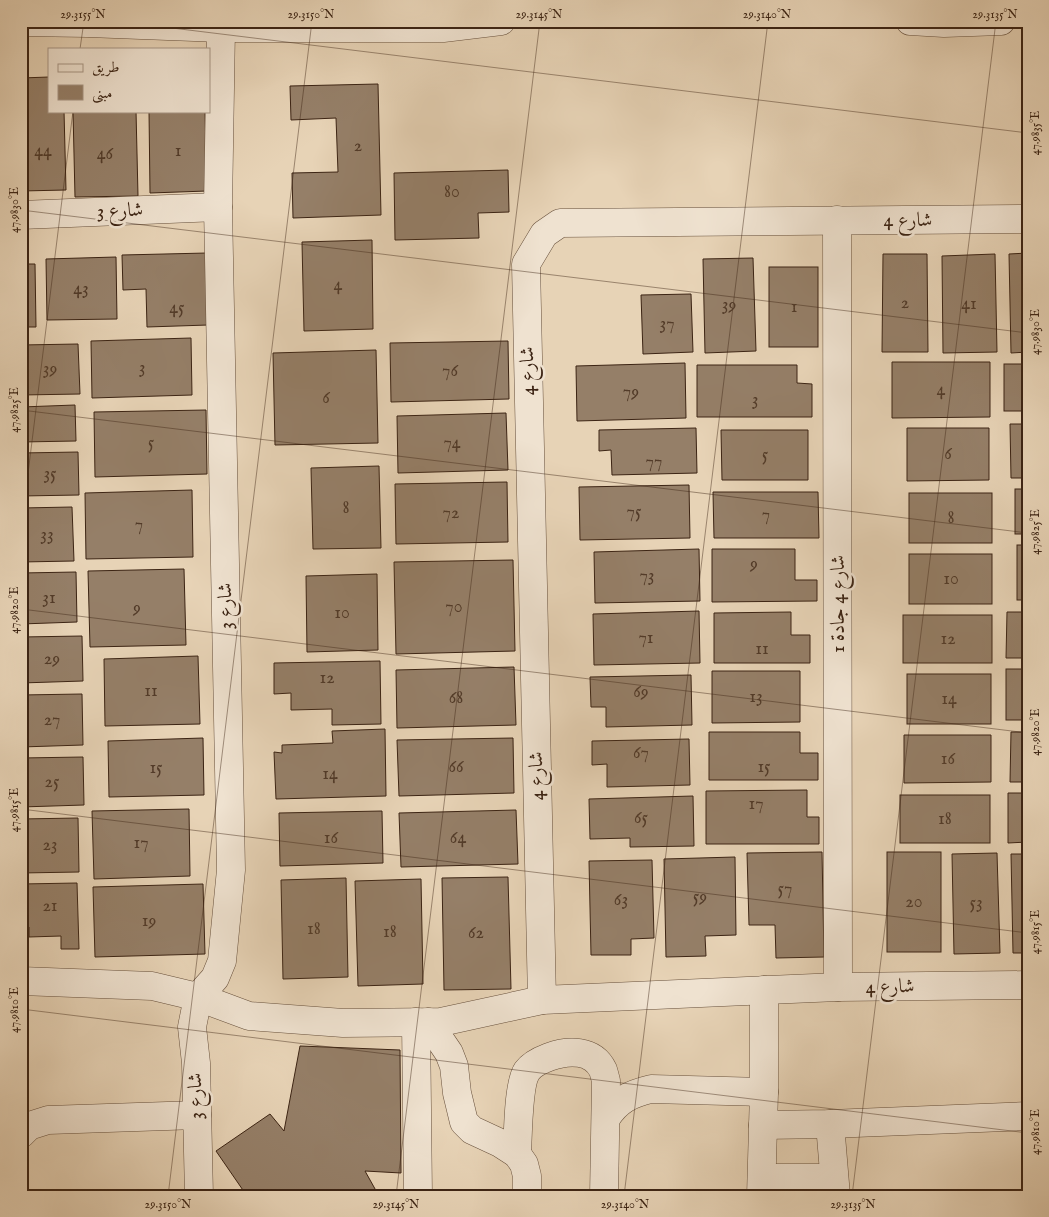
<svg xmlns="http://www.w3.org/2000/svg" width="1049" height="1217" viewBox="0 0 1049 1217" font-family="'IM FELL English',Amiri,serif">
<rect width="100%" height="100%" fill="#e7d3b6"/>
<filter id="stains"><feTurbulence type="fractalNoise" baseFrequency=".004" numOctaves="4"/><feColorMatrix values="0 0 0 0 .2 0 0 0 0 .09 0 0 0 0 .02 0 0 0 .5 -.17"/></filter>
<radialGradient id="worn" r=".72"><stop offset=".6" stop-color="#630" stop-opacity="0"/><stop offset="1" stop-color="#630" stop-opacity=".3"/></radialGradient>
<g fill="#957f68" stroke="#3c2414">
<polygon points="49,77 49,111 64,111 66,190 21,191 21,78"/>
<polygon points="378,84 381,215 293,218 292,173 338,172 336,118 291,120 290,86"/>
<polygon points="73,111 136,111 138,196 75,197"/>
<polygon points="149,111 205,111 207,191 150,193"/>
<polygon points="508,170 509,212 478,213 479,238 395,240 394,173"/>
<polygon points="372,240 373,329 304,331 302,242"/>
<polygon points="207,253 208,325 147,327 146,289 123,290 122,255"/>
<polygon points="1028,253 1028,352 1011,353 1009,254"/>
<polygon points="883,254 927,254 928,352 882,352"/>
<polygon points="995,254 997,352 943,353 942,256"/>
<polygon points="116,257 117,319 47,320 46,259"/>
<polygon points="753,258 756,351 705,353 703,259"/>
<polygon points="21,264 35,264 36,327 21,327"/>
<rect x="769" y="267" width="49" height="80"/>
<polygon points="691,294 693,352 643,354 641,295"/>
<polygon points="191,338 192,395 92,398 91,341"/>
<polygon points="508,341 509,399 391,402 390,343"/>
<polygon points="78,344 80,394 21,395 21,345"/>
<polygon points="376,350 378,443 275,445 273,353"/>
<polygon points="892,362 990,362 990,417 892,418"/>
<polygon points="685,363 686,418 577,421 576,366"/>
<rect x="1004" y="364" width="24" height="47"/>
<polygon points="697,365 797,365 797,383 812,384 812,417 697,417"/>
<polygon points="75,405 76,441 21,442 21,407"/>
<polygon points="206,410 207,474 95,477 94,412"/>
<polygon points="506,413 508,470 398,473 397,416"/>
<polygon points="1010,424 1028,424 1028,478 1011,478"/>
<polygon points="696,428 697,473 612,475 611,450 599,451 599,430"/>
<polygon points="907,428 989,428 989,480 907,481"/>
<polygon points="721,430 808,430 808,480 722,480"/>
<polygon points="78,452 79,495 21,496 21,453"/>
<polygon points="379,466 381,548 313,549 311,468"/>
<polygon points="507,482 508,542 396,544 395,484"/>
<polygon points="689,485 690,538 580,540 579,487"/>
<rect x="1015" y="489" width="13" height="45"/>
<polygon points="192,490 193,557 86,559 85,493"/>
<polygon points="713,492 818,492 819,538 714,538"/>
<rect x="909" y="493" width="83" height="50"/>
<polygon points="72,507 74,561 21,562 21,508"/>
<rect x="1017" y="545" width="11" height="55"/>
<polygon points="699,549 700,601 595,603 594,552"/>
<polygon points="712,549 795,549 795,580 817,580 817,601 712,602"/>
<rect x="909" y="554" width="83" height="50"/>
<polygon points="513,560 515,651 396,654 394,562"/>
<polygon points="184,569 186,645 90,647 88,571"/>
<polygon points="76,572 77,622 21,624 21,573"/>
<polygon points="377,574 378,650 307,652 306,576"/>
<polygon points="699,611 700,663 594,665 593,614"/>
<polygon points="791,612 791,635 810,635 810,663 714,663 714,613"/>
<polygon points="1007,612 1028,612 1028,658 1006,658"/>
<rect x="903" y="615" width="89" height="48"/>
<polygon points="82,636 83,681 21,683 21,637"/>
<polygon points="198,656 200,724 105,726 104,659"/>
<polygon points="380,661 381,724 332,725 332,709 291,710 291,693 274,694 274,663"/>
<polygon points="514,667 516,725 397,728 396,670"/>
<rect x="1006" y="669" width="22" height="51"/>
<polygon points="712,671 800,671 800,722 712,723"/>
<rect x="907" y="674" width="84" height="50"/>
<polygon points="691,675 692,725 606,727 606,707 591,707 590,677"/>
<polygon points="82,694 83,745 21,747 21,695"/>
<polygon points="385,729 386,796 276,799 274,752 282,753 282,745 333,743 332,731"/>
<polygon points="709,732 800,732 800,753 818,753 818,780 709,780"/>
<polygon points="1011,732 1028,732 1028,782 1010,782"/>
<polygon points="904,735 991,735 991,782 904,783"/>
<polygon points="203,738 204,795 109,797 108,741"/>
<polygon points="513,738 514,793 399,796 397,740"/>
<polygon points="689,739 690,785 607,787 607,764 592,765 592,741"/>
<polygon points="83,757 84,805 21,807 21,758"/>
<polygon points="807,790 807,817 819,817 819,844 706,844 706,791"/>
<polygon points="1008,793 1028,793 1028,842 1008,843"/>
<rect x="900" y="795" width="90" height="48"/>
<polygon points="693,796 694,846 630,847 630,838 590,839 589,799"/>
<polygon points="189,809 190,876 94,879 92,811"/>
<polygon points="516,810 518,864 401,867 399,813"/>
<polygon points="382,811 383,863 280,866 279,813"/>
<polygon points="78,818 79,872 21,873 21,819"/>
<polygon points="822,852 824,957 776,958 775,925 749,925 747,853"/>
<rect x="887" y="852" width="54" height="100"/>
<polygon points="997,853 1000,953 954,954 952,854"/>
<polygon points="1011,854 1028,854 1028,953 1013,953"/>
<polygon points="735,857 736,935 705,936 706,956 666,957 664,859"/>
<polygon points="652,860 654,938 631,939 631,955 591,955 589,861"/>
<polygon points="508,877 511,989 444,990 442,878"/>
<polygon points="346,878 348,977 283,979 281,880"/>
<polygon points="421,879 423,984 358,986 355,881"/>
<polygon points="77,883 79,949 61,949 61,936 29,937 29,927 21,927 21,884"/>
<polygon points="203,884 205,954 95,957 93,887"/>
<polygon points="300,1046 400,1050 401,1173 365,1171 379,1196 247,1196 216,1151 270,1114 284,1131"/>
</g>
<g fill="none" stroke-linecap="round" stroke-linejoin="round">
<defs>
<g id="minor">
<polyline points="910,21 944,23 1001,21"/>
<polyline points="21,22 88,23 221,28 443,28 501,21"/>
<polyline points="21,215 218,207"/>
<polyline points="837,220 838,987"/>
<polyline points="21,981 152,986 198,997 249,1016 343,1023 441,1022 542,1000 838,987 1028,985"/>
<polyline points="542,1000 526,264 544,234 560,223 1028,219"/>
<polyline points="416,1022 418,1196"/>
<polyline points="428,1022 449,1053 454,1066 457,1093 464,1122 472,1130 500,1143 517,1154 524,1164 527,1176 527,1196"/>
<path d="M606,1118C618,1100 630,1094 651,1089L764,1092"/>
<polyline points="830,1124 836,1196"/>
<polyline points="763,1125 830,1124 1028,1116"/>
<polyline points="21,1134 29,1126 48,1120 197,1115"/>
<path d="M517,1154C518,1136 518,1084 527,1071C532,1064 541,1060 549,1057C568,1050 593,1049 603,1070C604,1073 605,1077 606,1081L604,1196"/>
<polyline points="762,1178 834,1178"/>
<polyline points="199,1196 196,1063 192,1027 198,997 215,978 222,961 231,870 218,207 221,28"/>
<polyline points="761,1196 764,1092 764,990"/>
</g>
</defs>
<use href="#minor" stroke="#67503c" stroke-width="29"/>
<use href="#minor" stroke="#efe2d0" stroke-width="28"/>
</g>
<path fill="none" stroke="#3c2414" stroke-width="1" stroke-opacity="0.45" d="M115,21L1028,133M80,49L84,21M21,210L1028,333M21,410L1028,533M21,530L73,111M21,609L1028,733M21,809L1028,933M21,1009L1028,1133M168,1196L312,21M396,1196L540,21M624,1196L768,21M852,1196L996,21"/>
<g text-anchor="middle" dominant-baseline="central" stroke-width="5" stroke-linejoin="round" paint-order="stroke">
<g font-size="18" fill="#523b29">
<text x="358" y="146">2</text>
<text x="43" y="151">44</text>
<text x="178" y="151">1</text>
<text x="105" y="154">46</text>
<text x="452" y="192">80</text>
<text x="338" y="285">4</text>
<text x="81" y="289">43</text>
<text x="905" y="303">2</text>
<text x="969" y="304">41</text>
<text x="729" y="305">39</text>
<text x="794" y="307">1</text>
<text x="177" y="308">45</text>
<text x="667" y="324">37</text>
<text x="142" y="368">3</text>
<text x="50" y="369">39</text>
<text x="450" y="371">76</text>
<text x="941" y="390">4</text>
<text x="631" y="392">79</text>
<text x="326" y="398">6</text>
<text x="755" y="400">3</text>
<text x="151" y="443">5</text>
<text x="452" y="443">74</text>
<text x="948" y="454">6</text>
<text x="765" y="455">5</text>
<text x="654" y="462">77</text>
<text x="50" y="474">35</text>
<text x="346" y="508">8</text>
<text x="634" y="512">75</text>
<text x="451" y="513">72</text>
<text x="766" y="515">7</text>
<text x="951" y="518">8</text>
<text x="139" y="525">7</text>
<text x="47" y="535">33</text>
<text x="754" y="564">9</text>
<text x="647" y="576">73</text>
<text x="951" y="579">10</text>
<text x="49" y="598">31</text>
<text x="454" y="607">70</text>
<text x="137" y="608">9</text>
<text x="342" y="613">10</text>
<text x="646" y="638">71</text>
<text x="948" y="639">12</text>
<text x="762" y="649">11</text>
<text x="52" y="659">29</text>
<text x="327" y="678">12</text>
<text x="151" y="691">11</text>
<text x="641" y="692">69</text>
<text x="756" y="697">13</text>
<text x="456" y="698">68</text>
<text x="949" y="699">14</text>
<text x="52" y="720">27</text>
<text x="641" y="753">67</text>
<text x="948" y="759">16</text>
<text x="456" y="767">66</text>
<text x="764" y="767">15</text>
<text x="156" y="768">15</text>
<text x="330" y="774">14</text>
<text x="52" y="782">25</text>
<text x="756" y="804">17</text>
<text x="641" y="818">65</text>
<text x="945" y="819">18</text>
<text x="331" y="838">16</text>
<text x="458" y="838">64</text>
<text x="141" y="843">17</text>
<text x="50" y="845">23</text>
<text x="785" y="889">57</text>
<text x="700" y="897">59</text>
<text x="621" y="900">63</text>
<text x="914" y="902">20</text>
<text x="976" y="903">53</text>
<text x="50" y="906">21</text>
<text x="149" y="921">19</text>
<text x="314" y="929">18</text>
<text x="390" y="932">18</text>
<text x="476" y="933">62</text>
</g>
<g font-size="20" fill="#3c2414" stroke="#efe2d0">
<text transform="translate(120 211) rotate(-2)">شارع 3</text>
<text x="908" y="220">شارع 4</text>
<text transform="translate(528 371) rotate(-91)">شارع 4</text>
<text transform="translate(838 604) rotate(-90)">شارع 4 جادة 1</text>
<text transform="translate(226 606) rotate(-91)">شارع 3</text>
<text transform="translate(537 776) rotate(-91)">شارع 4</text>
<text transform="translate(890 987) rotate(-1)">شارع 4</text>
<text transform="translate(196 1096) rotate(-91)">شارع 3</text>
</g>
</g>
<rect width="1049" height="1217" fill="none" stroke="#e7d3b6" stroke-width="55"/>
<rect x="48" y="48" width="162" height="65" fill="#efe2d0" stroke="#a79685"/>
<rect x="58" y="64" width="25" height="8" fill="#efe2d0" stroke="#a79685"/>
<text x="92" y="72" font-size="15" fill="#3c2414">طريق</text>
<rect x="58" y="85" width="25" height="15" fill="#957f68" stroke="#a79685"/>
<text x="92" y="98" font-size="15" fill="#3c2414">مبنى</text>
<rect x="28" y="28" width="994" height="1162" fill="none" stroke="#3c2414" stroke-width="2"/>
<g font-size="12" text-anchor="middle" fill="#3c2414">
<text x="83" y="18">29.3155°N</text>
<text x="311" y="18">29.3150°N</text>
<text x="539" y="18">29.3145°N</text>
<text x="767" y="18">29.3140°N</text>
<text x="995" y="18">29.3135°N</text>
<text transform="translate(1035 133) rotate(-90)" y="4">47.9835°E</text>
<text transform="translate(14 210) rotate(-90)" y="4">47.9830°E</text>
<text transform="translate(1035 332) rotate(-90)" y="4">47.9830°E</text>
<text transform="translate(14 410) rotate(-90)" y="4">47.9825°E</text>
<text transform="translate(1035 532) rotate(-90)" y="4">47.9825°E</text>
<text transform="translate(14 610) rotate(-90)" y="4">47.9820°E</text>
<text transform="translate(1035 732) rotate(-90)" y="4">47.9820°E</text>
<text transform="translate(14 810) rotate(-90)" y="4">47.9815°E</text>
<text transform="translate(1035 932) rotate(-90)" y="4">47.9815°E</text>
<text transform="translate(14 1010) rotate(-90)" y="4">47.9810°E</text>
<text transform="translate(1035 1132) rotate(-90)" y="4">47.9810°E</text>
<text x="168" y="1208">29.3150°N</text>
<text x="396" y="1208">29.3145°N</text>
<text x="625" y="1208">29.3140°N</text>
<text x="853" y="1208">29.3135°N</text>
</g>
<rect width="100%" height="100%" filter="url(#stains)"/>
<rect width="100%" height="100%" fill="url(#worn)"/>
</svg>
